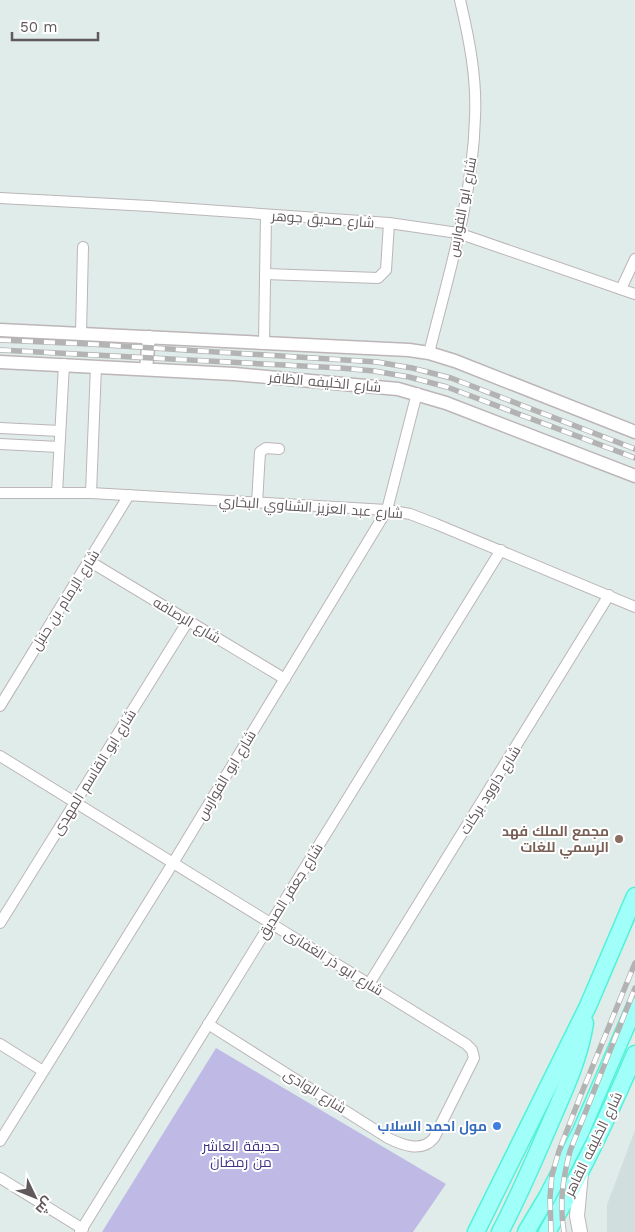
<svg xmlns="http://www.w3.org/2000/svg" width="635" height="1232" viewBox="0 0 635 1232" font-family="'Work Sans',Cairo,sans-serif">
<rect width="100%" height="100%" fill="#dfecea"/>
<polygon fill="#d0dedd" points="635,1130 635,1232 607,1232 607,1205"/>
<polygon fill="#bfbae5" points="216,1048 446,1184 413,1232 102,1232"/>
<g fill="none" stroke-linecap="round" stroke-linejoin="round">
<defs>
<g id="minor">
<polyline points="0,198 149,206 389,223 458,233 635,294"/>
<polyline points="265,274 378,278 386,270 389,223"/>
<polyline points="621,289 635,259"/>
<polyline points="81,334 83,247"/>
<polyline points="264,344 266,215"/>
<path d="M429,353C448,276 473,198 475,117C477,78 469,38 460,0"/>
<polyline points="0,428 60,431"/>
<polyline points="0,444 59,447"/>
<polyline points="0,493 91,493 387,510 410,514 436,524 635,607"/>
<polyline points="57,493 64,364"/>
<polyline points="91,493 96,366"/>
<polyline points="257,503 260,452 266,448 279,449"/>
<polyline points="89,561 285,679"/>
<polyline points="0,706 129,495"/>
<path d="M0,756L466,1044L472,1050L474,1058L434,1138C422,1153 402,1145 388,1138L208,1024"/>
<polyline points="0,923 188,621"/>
<polyline points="369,984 609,595"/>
<polyline points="0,1044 43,1071"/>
<polyline points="0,1141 173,863 387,510 417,393"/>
<polyline points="0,1178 83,1229"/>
<polyline points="80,1232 501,550"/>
</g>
<g id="tertiary">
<polyline points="0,330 409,350 429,353 455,361 635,432"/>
<polyline points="0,362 234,374 398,389 446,403 635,476"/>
<polyline points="146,369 149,337"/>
</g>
<polyline id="secondary" points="580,1232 577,1216 581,1173"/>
<g id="primary">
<polyline points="476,1232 588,1006 635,896"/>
<path d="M500,1232C518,1198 533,1163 548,1128C563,1093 579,1061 585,1023"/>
<polyline points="526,1232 547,1197 581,1131 635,1006"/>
<path d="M547,1232C581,1175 609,1115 635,1054"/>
</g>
</defs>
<use href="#minor" stroke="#bdb5b7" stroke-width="12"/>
<use href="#tertiary" stroke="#bdb5b7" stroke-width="15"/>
<use href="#secondary" stroke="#bfb5b8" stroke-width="16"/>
<use href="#primary" stroke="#51f3d8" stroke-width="19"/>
<use href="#minor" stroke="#fff" stroke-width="10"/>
<use href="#tertiary" stroke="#fff" stroke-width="12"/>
<use href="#secondary" stroke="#fff" stroke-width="14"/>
<use href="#primary" stroke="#a1fffa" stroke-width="16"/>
<defs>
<g id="rail">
<polyline points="0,340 90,344 377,362 412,368 451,378 635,449"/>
<polyline points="0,350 341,368 374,371 409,377 447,387 635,458"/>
<polyline points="551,1232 550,1197 552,1175 559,1151 580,1097 635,963"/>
<path d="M564,1232C559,1204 563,1178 570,1151L635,988"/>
</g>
</defs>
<use href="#rail" stroke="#b4b3b4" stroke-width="5.5"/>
<use href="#rail" stroke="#fff" stroke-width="4" stroke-dasharray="11" stroke-linecap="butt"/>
</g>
<circle fill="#8d6e63" stroke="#fff" stroke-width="2" cx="619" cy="839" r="5"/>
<circle fill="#3f7fe0" stroke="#fff" stroke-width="2" cx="497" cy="1126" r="5"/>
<g text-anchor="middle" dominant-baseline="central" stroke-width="4" stroke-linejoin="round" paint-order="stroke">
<g font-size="14" fill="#61585b" stroke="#fff">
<text transform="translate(462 207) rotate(-79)">شارع ابو الفوارس</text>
<text transform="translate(323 219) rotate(4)">شارع صديق جوهر</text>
<text transform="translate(325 382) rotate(5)">شارع الخليفه الظافر</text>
<text transform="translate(311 507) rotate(4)">شارع عبد العزيز الشناوي البخاري</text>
<text transform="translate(65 600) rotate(-58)">شارع الإمام بن حنبل</text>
<text transform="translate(187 620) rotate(31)">شارع الرصافه</text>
<text transform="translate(94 772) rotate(-58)">شارع ابو القاسم المهدى</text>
<text transform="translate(226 775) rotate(-59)">شارع ابو الفوارس</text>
<text transform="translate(490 790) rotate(-58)">شارع داوود بركات</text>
<text transform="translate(290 891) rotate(-58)">شارع جعفر الصديق</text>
<text transform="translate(334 962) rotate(32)">شارع ابو ذر الغفارى</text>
<text transform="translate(315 1091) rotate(32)">شارع الوادى</text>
<text transform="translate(593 1144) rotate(-64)">شارع الخليفه القاهر</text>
</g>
<g font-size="14" font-weight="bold" fill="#785e54" stroke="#fff" text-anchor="end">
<text x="609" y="831">مجمع الملك فهد<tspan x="609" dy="16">الرسمي للغات</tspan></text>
</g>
<g font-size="14" font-weight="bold" fill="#366cbe" stroke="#fff" text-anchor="end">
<text x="487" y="1126">مول احمد السلاب</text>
</g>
<g font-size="14" fill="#403385" stroke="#fff">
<text x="241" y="1146">حديقة العاشر<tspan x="241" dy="16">من رمضان</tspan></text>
</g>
</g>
<g transform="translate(35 1197) rotate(133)" stroke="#ffffff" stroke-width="4" paint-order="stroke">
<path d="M0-4L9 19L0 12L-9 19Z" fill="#61585b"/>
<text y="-8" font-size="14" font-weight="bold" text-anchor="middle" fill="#61585b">ش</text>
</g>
<path d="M12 32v8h86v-8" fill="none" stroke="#61585b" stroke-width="2.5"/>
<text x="20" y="32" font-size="15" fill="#61585b" stroke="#ffffff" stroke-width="4" paint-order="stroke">50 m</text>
</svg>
